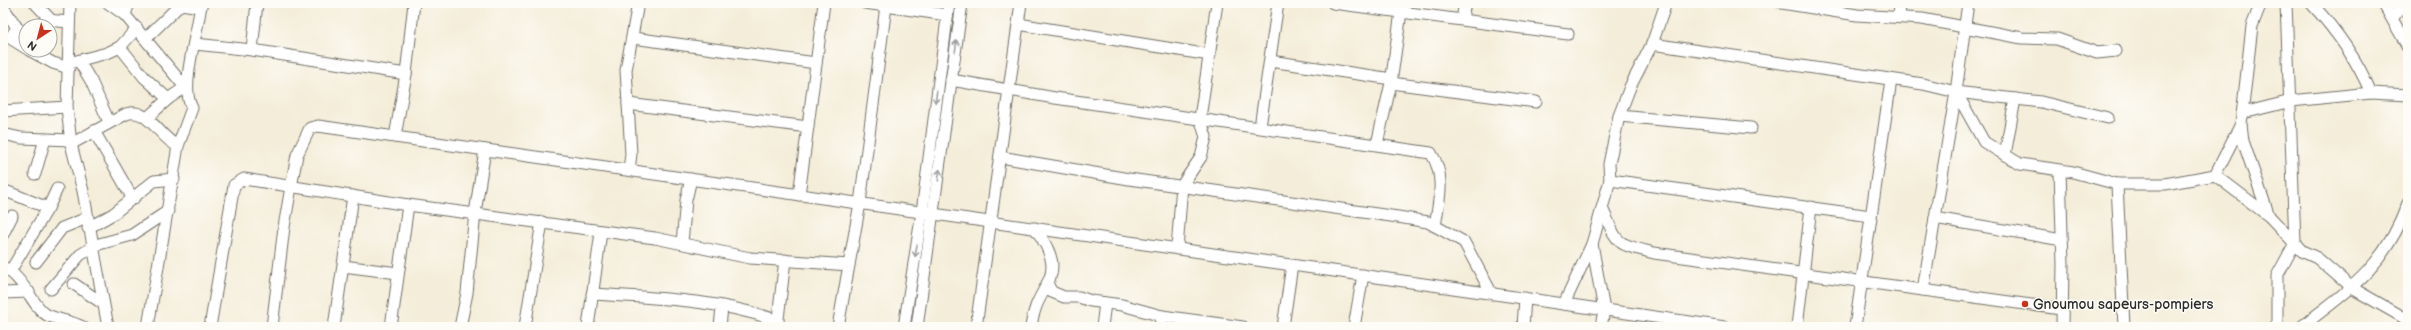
<svg xmlns="http://www.w3.org/2000/svg" width="2411" height="330" viewBox="0 0 2411 330" font-family="'Balsamiq Sans',sans-serif">
<rect width="100%" height="100%" fill="#fdfcf7"/>
<filter id="ink" filterUnits="userSpaceOnUse"><feTurbulence type="fractalNoise" baseFrequency=".025" numOctaves="2"/><feDisplacementMap in="SourceGraphic" scale="8" xChannelSelector="R" yChannelSelector="G"/><feConvolveMatrix kernelMatrix="1 2 1 2 8 2 1 2 1" color-interpolation-filters="sRGB"/></filter>
<filter id="wash" filterUnits="userSpaceOnUse"><feTurbulence type="fractalNoise" baseFrequency=".012" numOctaves="4" result="noise"/><feDisplacementMap in="SourceGraphic" scale="16" xChannelSelector="R" yChannelSelector="G"/><feGaussianBlur stdDeviation="0.9" result="paint"/><feColorMatrix in="noise" values="0 0 0 0 0 0 0 0 0 0 0 0 0 0 0 0 0 1.4 0 .05"/><feComposite in="paint" operator="in"/></filter>
<g filter="url(#wash)">
<rect width="100%" height="100%" fill="#f4edd9"/>
</g>
<g filter="url(#ink)">
<g fill="none" stroke-linecap="round" stroke-linejoin="round">
<defs>
<g id="minor">
<polyline points="35,3 51,20"/>
<polyline points="70,3 67,107 71,144 83,191 108,327"/>
<polyline points="108,3 125,15 185,87"/>
<polyline points="865,3 947,15"/>
<polyline points="1333,3 1568,34"/>
<polyline points="1782,3 1857,15 1922,19 2022,38 2057,39 2097,53 2116,51"/>
<polyline points="2261,3 2252,26 2241,124 2243,141 2269,216"/>
<path d="M2311,3C2336,30 2357,59 2371,93L2408,95"/>
<polyline points="2383,3 2408,47"/>
<polyline points="3,7 18,29 26,32"/>
<polyline points="125,15 129,3"/>
<polyline points="1899,17 1900,3"/>
<polyline points="2393,17 2402,7 2408,5"/>
<polyline points="1462,19 1465,3"/>
<polyline points="1018,24 1210,55"/>
<polyline points="36,26 47,20 69,22"/>
<polyline points="17,28 10,38 26,48"/>
<polyline points="146,38 181,4 201,7"/>
<polyline points="633,38 816,63"/>
<polyline points="195,44 252,50 257,3"/>
<polyline points="1652,44 1923,84 1956,92 2041,102 2108,118"/>
<polyline points="120,47 137,28"/>
<polyline points="29,50 53,63 69,68"/>
<polyline points="252,50 406,74"/>
<polyline points="79,61 91,81 109,122"/>
<polyline points="1270,61 1392,79"/>
<polyline points="69,63 107,53 120,47 144,77 168,99"/>
<path d="M951,80L1055,98L1431,153C1446,176 1439,200 1435,226L1464,242L1492,294"/>
<polyline points="1391,83 1536,102"/>
<polyline points="1956,92 1984,142 2020,164 2073,172 2117,184 2165,184 2215,175 2269,216 2302,251 2317,258 2352,288 2408,320"/>
<polyline points="628,104 808,127"/>
<polyline points="3,111 67,107"/>
<polyline points="2243,113 2291,101 2371,93"/>
<polyline points="1619,116 1751,128"/>
<polyline points="147,118 168,99 187,86"/>
<polyline points="1260,127 1278,3"/>
<polyline points="94,131 133,199"/>
<polyline points="3,134 21,138 71,140"/>
<polyline points="395,137 406,74 414,3"/>
<path d="M71,144L126,114C148,106 160,139 178,146"/>
<polyline points="1377,144 1391,83 1401,12"/>
<polyline points="2005,155 2015,99"/>
<polyline points="1000,157 1129,179 1398,217 1428,222 1435,226"/>
<polyline points="629,170 631,154 626,70 638,3"/>
<polyline points="2060,171 2063,264 2062,327"/>
<polyline points="35,174 45,139"/>
<polyline points="2215,175 2241,124"/>
<polyline points="1610,180 1871,216"/>
<polyline points="2117,184 2124,327"/>
<polyline points="3,190 48,208 57,189"/>
<polyline points="799,195 824,3"/>
<path d="M1602,208C1619,245 1613,243 1654,253L2061,309"/>
<polyline points="1935,218 2062,240"/>
<polyline points="88,228 113,214 154,181 174,179"/>
<polyline points="3,234 12,216"/>
<polyline points="682,243 686,200 691,179"/>
<polyline points="92,246 132,235 168,211"/>
<polyline points="1177,249 1182,185 1201,157 1206,137 1200,118 1217,3"/>
<polyline points="36,262 62,228 87,218"/>
<polyline points="343,266 398,273"/>
<path d="M3,267C25,278 32,307 47,315C58,320 71,321 83,327"/>
<polyline points="11,270 48,208"/>
<polyline points="74,284 102,303"/>
<polyline points="1047,284 1052,292 1064,297 1079,297 1091,301 1122,305 1162,316 1243,327"/>
<polyline points="51,289 80,255 93,247"/>
<polyline points="1923,290 1956,92 1968,3"/>
<polyline points="3,293 29,292"/>
<path d="M592,294C654,298 719,299 778,321"/>
<polyline points="1564,304 1592,244"/>
<path d="M148,327L178,146L192,108C179,86 199,30 201,3"/>
<polyline points="210,327 234,185 244,179 408,205 655,238 750,258 849,265"/>
<polyline points="272,327 284,227 291,187 297,155 310,128 318,126 1725,327"/>
<polyline points="334,327 353,196"/>
<polyline points="391,327 408,205"/>
<polyline points="460,327 467,293 475,213 485,150"/>
<polyline points="525,327 542,222"/>
<polyline points="588,327 601,232"/>
<polyline points="720,327 722,307"/>
<polyline points="777,327 785,260"/>
<polyline points="838,327 860,203 886,6"/>
<polyline points="904,327 922,212 949,3"/>
<polyline points="917,327 962,3"/>
<polyline points="976,327 1021,3"/>
<path d="M1031,327C1036,281 1073,280 1035,228"/>
<polyline points="1102,327 1105,303"/>
<polyline points="1160,327 1162,316"/>
<polyline points="1283,327 1292,265"/>
<polyline points="1354,327 1363,275"/>
<polyline points="1523,327 1525,298"/>
<polyline points="1601,327 1604,310 1592,244 1610,180 1609,164 1619,116 1630,87 1652,44 1666,3"/>
<polyline points="1797,327 1811,207"/>
<polyline points="1855,327 1891,80"/>
<polyline points="2277,327 2277,276 2295,243 2286,3"/>
<path d="M2301,327C2352,288 2386,265 2408,203"/>
</g>
</defs>
<use href="#minor" stroke="#716f68" stroke-width="13"/>
<use href="#minor" stroke="#fff" stroke-width="11"/>
</g>
<defs><path id="oneway-shaft" d="M-6 0H5M1.5-3L5.5 0L1.5 3" fill="none" stroke-width="1.6" stroke-linecap="round" stroke-linejoin="round"/></defs>
<g stroke="#a0a0a0">
<use href="#oneway-shaft" transform="translate(956 46) rotate(-82)"/>
<use href="#oneway-shaft" transform="translate(936 97) rotate(97)"/>
<use href="#oneway-shaft" transform="translate(939 175) rotate(-83)"/>
<use href="#oneway-shaft" transform="translate(916 251) rotate(99)"/>
</g>
</g>
<circle fill="#c8321e" stroke="#fdfcf7" stroke-width="1.5" cx="2025" cy="304" r="4"/>
<g text-anchor="middle" dominant-baseline="central" stroke-width="3" stroke-linejoin="round" paint-order="stroke">
<g font-size="14" fill="#2b2b2b" stroke="#fdfcf7" text-anchor="start">
<text x="2033" y="304">Gnoumou sapeurs-pompiers</text>
</g>
</g>
<rect width="2411" height="330" fill="none" stroke="#fdfcf7" stroke-width="16"/>
<g transform="translate(38 38) rotate(216)"><circle r="19" fill="#fdfcf7" stroke="#a9a8a5"/>
<path d="M0-3L7 15L0 10L-7 15Z" fill="#c8321e"/>
<text y="-6" font-size="11" font-weight="bold" text-anchor="middle" fill="#2b2b2b">N</text>
</g>
</svg>
